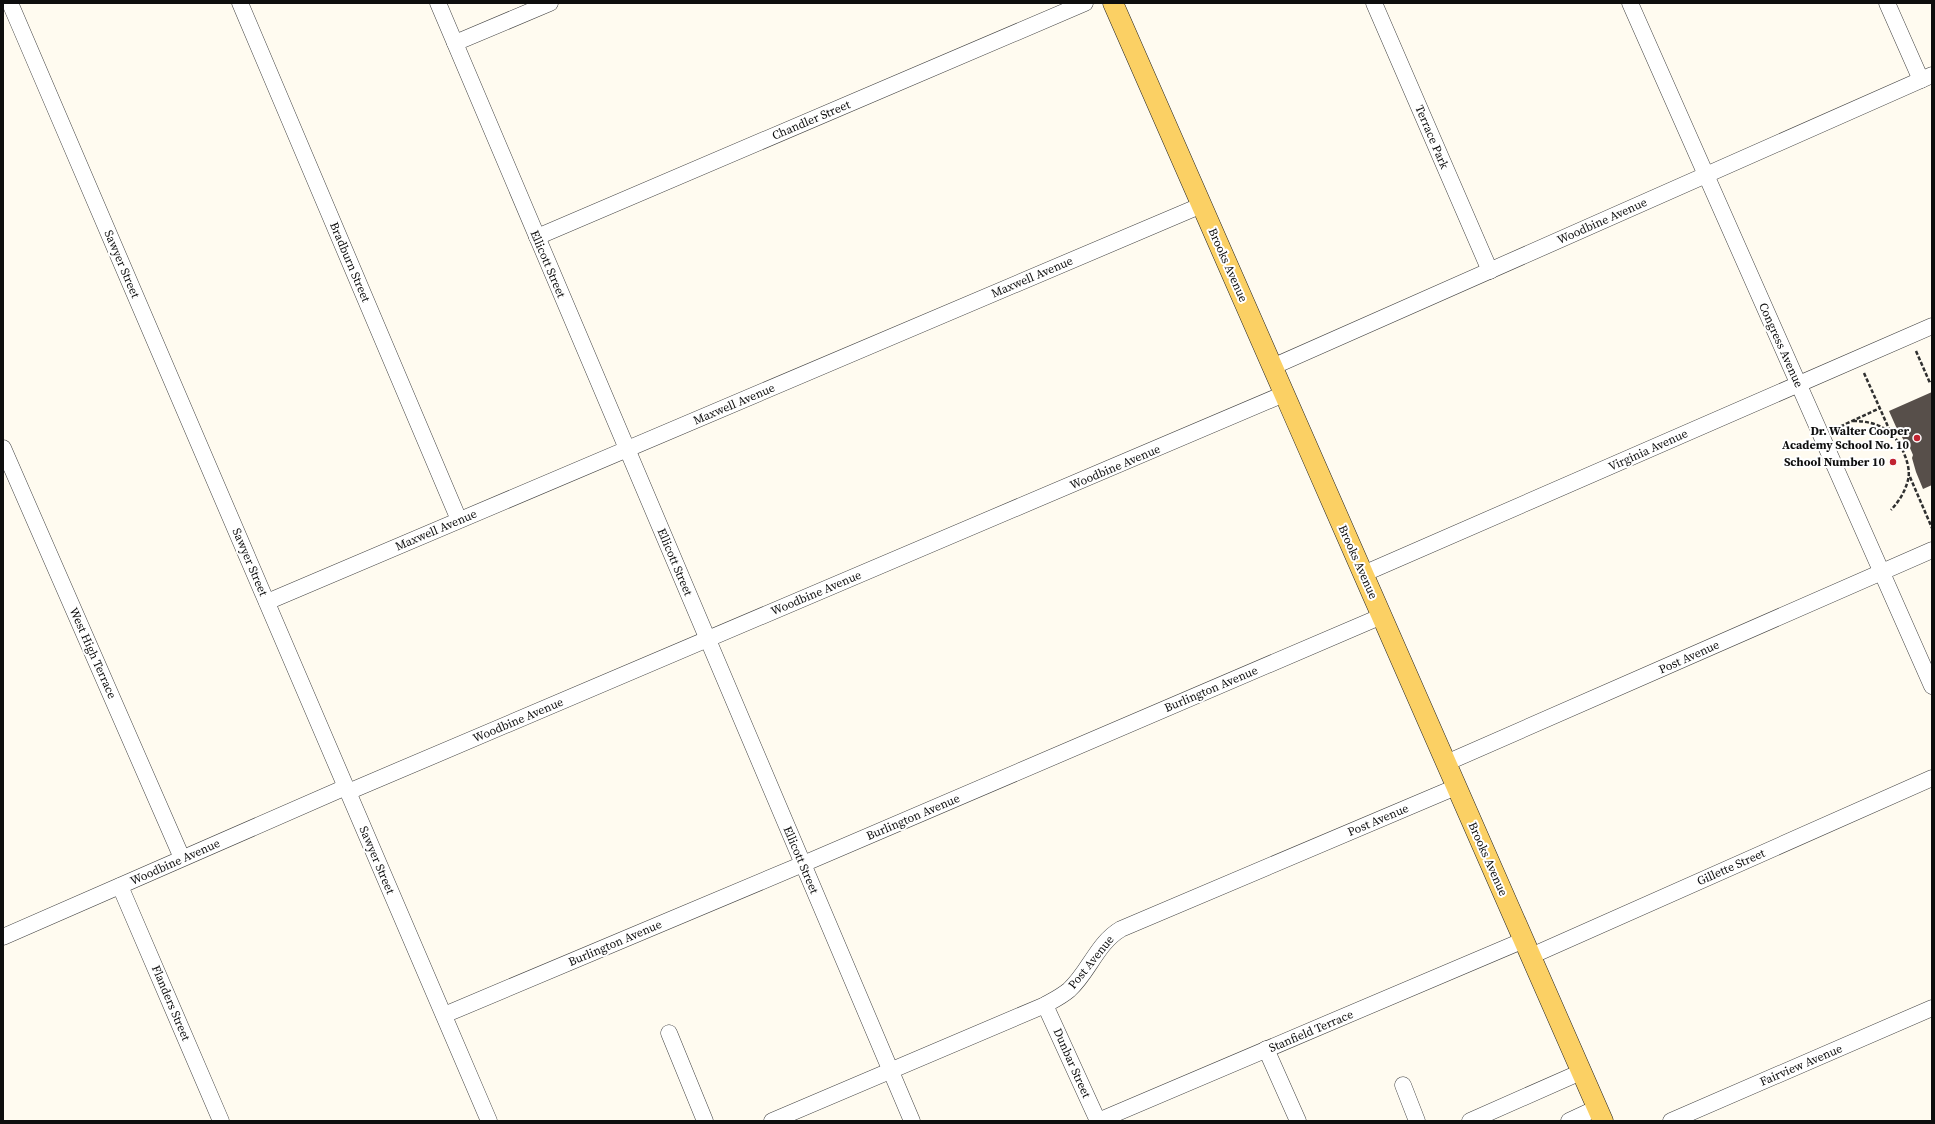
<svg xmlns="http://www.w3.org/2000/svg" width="1935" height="1124" viewBox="0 0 1935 1124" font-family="'Source Serif 4',serif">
<rect width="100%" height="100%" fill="#fffbf0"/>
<polygon fill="#574f4a" points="1932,392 1932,485 1923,489 1916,472 1912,458 1913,455 1907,441 1904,441 1898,429 1897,429 1889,411"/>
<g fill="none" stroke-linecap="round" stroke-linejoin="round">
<defs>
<g id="minor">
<polyline points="10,3 489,1121"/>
<polyline points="240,3 459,520"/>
<polyline points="438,3 912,1121"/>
<polyline points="1374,3 1490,271"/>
<polyline points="1630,3 1932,686"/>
<polyline points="1887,3 1921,80"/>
<polyline points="455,43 550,3"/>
<polyline points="537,237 1085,3"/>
<polyline points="1272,367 1932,75"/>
<polyline points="3,448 182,858"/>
<polyline points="1363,574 1932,326"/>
<polyline points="267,602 1202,205"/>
<polyline points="1446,763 1932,550"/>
<polyline points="348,792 1284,394"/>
<polyline points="120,886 221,1121"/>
<polyline points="3,937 346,787"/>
<polyline points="1531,956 1932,778"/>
<polyline points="1045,1005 1098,1121"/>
<polyline points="444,1015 803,864 1382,616"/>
<polyline points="669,1033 705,1121"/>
<polyline points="1266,1049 1298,1121"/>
<polyline points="1403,1085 1417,1121"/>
<path d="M772,1121L1045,1005C1054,1000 1062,996 1069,990C1089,972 1097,943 1121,929L1456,787"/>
<polyline points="1098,1121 1524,940"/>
<polyline points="1470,1121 1581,1072"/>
<polyline points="1569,1121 1597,1108"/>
<polyline points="1671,1121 1932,1008"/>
</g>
<polyline id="major" points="1113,3 1603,1121"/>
</defs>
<use href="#minor" stroke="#414141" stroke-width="17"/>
<use href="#major" stroke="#1f1f1f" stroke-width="21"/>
<g stroke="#303030" stroke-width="2.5" stroke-dasharray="4 2" stroke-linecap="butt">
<polyline points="1916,351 1930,383 1932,382"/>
<polyline points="1864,373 1890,431"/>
<path d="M1853,421C1878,421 1896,431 1905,456C1908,463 1910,473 1908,480C1905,492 1899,501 1891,510"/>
<polyline points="1835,429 1880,408"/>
<polyline points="1910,477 1932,528"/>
</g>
<use href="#minor" stroke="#fff" stroke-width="16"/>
<use href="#major" stroke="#fbd064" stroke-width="20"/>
</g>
<g fill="#c12331" stroke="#fff" stroke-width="1.5">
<circle cx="1917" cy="438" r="4"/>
<circle cx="1893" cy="462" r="4"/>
</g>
<g text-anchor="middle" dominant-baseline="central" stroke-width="4" stroke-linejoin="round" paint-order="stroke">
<g font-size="12" fill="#0e0e0e" stroke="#fff">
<text transform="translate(811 120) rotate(-23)">Chandler Street</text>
<text transform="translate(1432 137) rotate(67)">Terrace Park</text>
<text transform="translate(1602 221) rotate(-24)">Woodbine Avenue</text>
<text transform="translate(350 262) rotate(67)">Bradburn Street</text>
<text transform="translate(122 264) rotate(67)">Sawyer Street</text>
<text transform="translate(548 264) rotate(67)">Ellicott Street</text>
<text transform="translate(1228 265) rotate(66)">Brooks Avenue</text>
<text transform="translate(1032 277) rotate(-23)">Maxwell Avenue</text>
<text transform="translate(1781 345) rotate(66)">Congress Avenue</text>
<text transform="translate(734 404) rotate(-23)">Maxwell Avenue</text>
<text transform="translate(1648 450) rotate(-24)">Virginia Avenue</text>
<text transform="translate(1115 467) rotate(-23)">Woodbine Avenue</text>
<text transform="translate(436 530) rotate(-23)">Maxwell Avenue</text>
<text transform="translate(250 562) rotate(67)">Sawyer Street</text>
<text transform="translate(675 562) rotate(67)">Ellicott Street</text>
<text transform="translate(1358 562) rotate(66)">Brooks Avenue</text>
<text transform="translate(816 593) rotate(-23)">Woodbine Avenue</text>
<text transform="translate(93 653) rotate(66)">West High Terrace</text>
<text transform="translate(1689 657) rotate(-24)">Post Avenue</text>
<text transform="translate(1211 689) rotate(-23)">Burlington Avenue</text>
<text transform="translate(518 720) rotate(-23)">Woodbine Avenue</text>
<text transform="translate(913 817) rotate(-23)">Burlington Avenue</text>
<text transform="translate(1378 820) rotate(-23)">Post Avenue</text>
<text transform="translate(1488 859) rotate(66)">Brooks Avenue</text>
<text transform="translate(377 860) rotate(67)">Sawyer Street</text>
<text transform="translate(801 860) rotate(67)">Ellicott Street</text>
<text transform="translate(175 862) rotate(-24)">Woodbine Avenue</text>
<text transform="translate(1731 867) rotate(-24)">Gillette Street</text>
<text transform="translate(615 943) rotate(-23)">Burlington Avenue</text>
<text transform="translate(1091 962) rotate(-51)">Post Avenue</text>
<text transform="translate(171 1003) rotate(67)">Flanders Street</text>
<text transform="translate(1311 1031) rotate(-23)">Stanfield Terrace</text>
<text transform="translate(1072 1063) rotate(66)">Dunbar Street</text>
<text transform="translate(1801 1065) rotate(-23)">Fairview Avenue</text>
</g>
<g font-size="12" font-weight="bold" fill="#0e0e0e" stroke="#fff" text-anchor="end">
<text x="1909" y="431">Dr. Walter Cooper<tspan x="1909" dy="14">Academy School No. 10</tspan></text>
<text x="1885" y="462">School Number 10</text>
</g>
</g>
<rect width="1935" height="1124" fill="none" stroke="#0e0e0e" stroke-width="8"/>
</svg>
